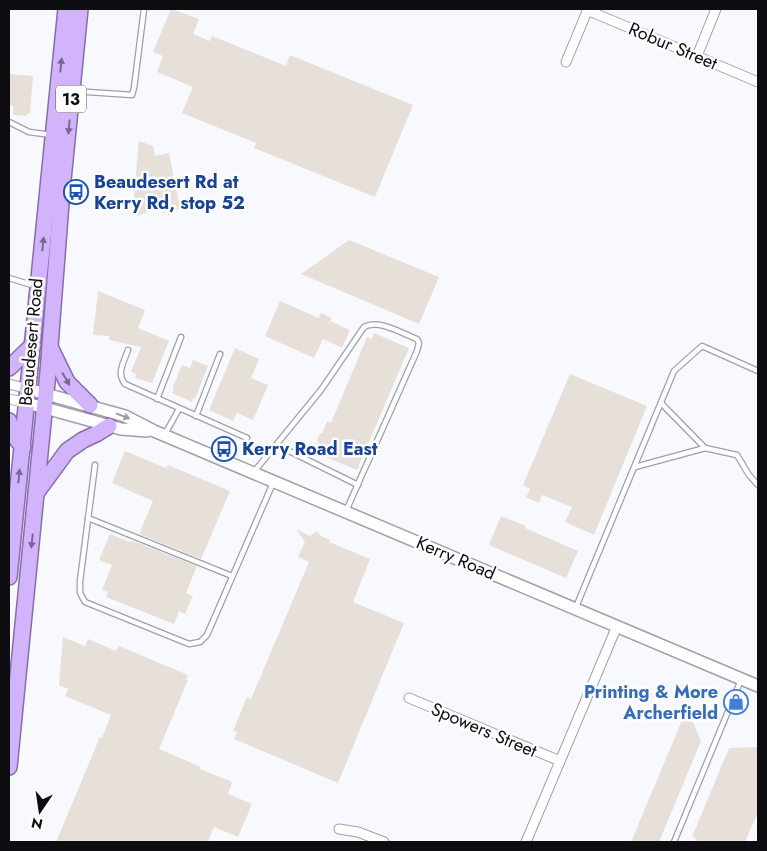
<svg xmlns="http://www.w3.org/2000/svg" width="767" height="851" viewBox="0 0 767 851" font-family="Jost,sans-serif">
<rect width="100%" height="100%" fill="#f8f9ff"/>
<g fill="#e7e0d8">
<polygon points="171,9 199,19 193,34 210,41 212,36 286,66 290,55 413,105 375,197 254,148 256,143 182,113 193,87 157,72 163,56 153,52"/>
<polygon points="9,74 33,76 30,114 28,113 27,116 13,115 13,106 9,105"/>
<polygon points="139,141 153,146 155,156 169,153 180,209 162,213 160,206 136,217 136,214 132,215"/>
<polygon points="349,240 439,277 419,324 301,274"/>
<polygon points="98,291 145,310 138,328 169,341 152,383 135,378 136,374 131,372 141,347 109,340 109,336 93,335"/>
<polygon points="280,301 319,318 321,313 332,318 330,321 350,330 342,348 323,339 314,358 265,336"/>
<polygon points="374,333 409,348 357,470 314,452 318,442 317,440 320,433 322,434 327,421 331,423 367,337 372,339"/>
<polygon points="235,348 259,359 251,378 268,385 253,420 237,413 233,421 209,410"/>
<polygon points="193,360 208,366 195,399 193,398 192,402 172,393 174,389 172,389 182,365 190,368"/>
<polygon points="570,374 647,406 594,535 565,522 572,507 542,495 539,503 526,497 530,489 523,485"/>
<polygon points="125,451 166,468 168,465 230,491 201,559 139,534 153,501 112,483"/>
<polygon points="501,516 526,526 525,528 578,551 566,578 489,545"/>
<polygon points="296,529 310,536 317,531 321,536 330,540 329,542 370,559 353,602 404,623 338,783 234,739 237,732 233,731 247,697 251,699 309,562 298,557 305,542"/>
<polygon points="110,534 130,542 130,541 136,542 197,566 186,593 193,596 185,614 179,611 174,624 106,597 108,592 102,590 112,565 99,560"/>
<polygon points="63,637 85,646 88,639 116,651 119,646 188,675 186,680 188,680 159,749 201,767 200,769 230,781 232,783 228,794 252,804 238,837 214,827 208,842 56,842 100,737 102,738 111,715 65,696 68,689 59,685"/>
<polygon points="683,718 693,722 701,741 659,842 631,842"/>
<polygon points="758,747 758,812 745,842 696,842 697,839 692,837 729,748"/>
</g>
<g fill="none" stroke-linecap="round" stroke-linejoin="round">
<defs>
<g id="service">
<polyline points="73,91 132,95 134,88 144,9"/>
<polyline points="9,122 29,132 52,135"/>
<polyline points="9,278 35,286"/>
<path d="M128,350C124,362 116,373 125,384L247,438"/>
<polyline points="157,399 181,337"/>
<polyline points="661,403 705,448"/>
<polyline points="196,416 220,354"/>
<polyline points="165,434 179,409"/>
<polyline points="277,445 358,485"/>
<polyline points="95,465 80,581 80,593 85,602 189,644 200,642 207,635 273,483"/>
<polyline points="635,467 705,448 737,455 749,475 758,485"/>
<path d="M253,473L321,390L364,327C379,319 401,333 417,339L419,343L417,351L346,511"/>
<polyline points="88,518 232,576"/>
<polyline points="576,607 674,371 702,346 758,371"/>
<polyline points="674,842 741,680"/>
</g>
<g id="minor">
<polyline points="587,10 758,82"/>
<polyline points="697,56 716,9"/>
<polyline points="566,62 588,9"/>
<polyline points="9,384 28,389"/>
<polyline points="9,399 27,403"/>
<polyline points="409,698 560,761"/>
<polyline points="339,829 358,832 384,842"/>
<polyline points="526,842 617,626"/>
</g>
<g id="tertiary">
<polyline points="28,389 125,416 154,431 758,686"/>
<polyline points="27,403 121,429 147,431"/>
</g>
<g id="trunk">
<polyline points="51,349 67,382 90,405"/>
<polyline points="9,368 33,345"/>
<polyline points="9,421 14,436 23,447"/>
<polyline points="37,492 67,451 83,440 98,433 109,426"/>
<polyline points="9,577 66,9"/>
<polyline points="9,767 48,372 62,190 80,9"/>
</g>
</defs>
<use href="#service" stroke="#9ea0a9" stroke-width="7"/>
<use href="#minor" stroke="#9ea0a9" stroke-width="11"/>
<use href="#tertiary" stroke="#9ea0a9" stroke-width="14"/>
<use href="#trunk" stroke="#866eaa" stroke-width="18"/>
<use href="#service" stroke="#fff" stroke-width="4.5"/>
<use href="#minor" stroke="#fff" stroke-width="9"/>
<use href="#tertiary" stroke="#fff" stroke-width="11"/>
<use href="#trunk" stroke="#d2b4fc" stroke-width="15"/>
</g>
<defs><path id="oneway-solid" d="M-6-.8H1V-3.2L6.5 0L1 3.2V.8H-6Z" transform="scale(1.25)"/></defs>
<g fill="#796992">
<use href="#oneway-solid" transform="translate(61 65) rotate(-84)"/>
<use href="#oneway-solid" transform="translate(69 127) rotate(95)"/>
<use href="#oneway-solid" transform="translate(43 244) rotate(-84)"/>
<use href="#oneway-solid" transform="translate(66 379) rotate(60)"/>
<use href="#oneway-solid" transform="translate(19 476) rotate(-84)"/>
<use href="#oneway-solid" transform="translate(32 541) rotate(96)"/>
</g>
<use fill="#9e9ea0" href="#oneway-solid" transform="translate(123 416) rotate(21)"/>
<defs>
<symbol id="bus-ring" viewBox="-11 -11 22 22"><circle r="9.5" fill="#fff" stroke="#1a4fb4" stroke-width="1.5"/><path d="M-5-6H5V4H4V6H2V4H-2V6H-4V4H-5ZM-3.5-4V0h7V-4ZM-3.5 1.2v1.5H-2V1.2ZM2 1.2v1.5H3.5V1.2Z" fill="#1a4fb4"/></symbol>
<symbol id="shop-ring" viewBox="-11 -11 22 22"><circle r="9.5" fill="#fff" stroke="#3f7fe0" stroke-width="1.5"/><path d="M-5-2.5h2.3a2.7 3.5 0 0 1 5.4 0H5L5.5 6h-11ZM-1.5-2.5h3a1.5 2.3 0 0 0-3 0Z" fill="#3f7fe0"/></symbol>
</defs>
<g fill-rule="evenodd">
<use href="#bus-ring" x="62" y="178" width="28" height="28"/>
<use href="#bus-ring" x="210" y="435" width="28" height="28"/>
<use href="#shop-ring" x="722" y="688" width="28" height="28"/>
</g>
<g text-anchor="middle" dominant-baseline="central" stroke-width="5" stroke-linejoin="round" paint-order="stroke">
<rect fill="#fff" stroke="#565658" stroke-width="1" x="56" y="85.5" width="30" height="27" rx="4"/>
<g font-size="16" font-weight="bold" fill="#0d0d11">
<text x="71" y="99">13</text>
</g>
<g font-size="18" fill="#0d0d11" stroke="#fff">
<text transform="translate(673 46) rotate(23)">Robur Street</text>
<text transform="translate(31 342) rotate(-85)">Beaudesert Road</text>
<text transform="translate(456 558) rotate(23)">Kerry Road</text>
<text transform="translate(484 730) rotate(23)">Spowers Street</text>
</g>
<g font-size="18" font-weight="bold" fill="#164399" stroke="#fff" text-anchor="start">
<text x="94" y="182">Beaudesert Rd at<tspan x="94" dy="21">Kerry Rd, stop 52</tspan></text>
<text x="242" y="449">Kerry Road East</text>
</g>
<g font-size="18" font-weight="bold" fill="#366cbe" stroke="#fff" text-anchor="end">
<text x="718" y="692">Printing &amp; More<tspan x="718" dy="21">Archerfield</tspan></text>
</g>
</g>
<rect width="767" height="851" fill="none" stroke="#0d0d11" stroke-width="20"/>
<g transform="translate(40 811) rotate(193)" stroke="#ffffff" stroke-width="4" paint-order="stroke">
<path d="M0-4L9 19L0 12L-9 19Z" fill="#0d0d11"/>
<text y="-8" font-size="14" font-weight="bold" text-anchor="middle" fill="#0d0d11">N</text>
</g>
</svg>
